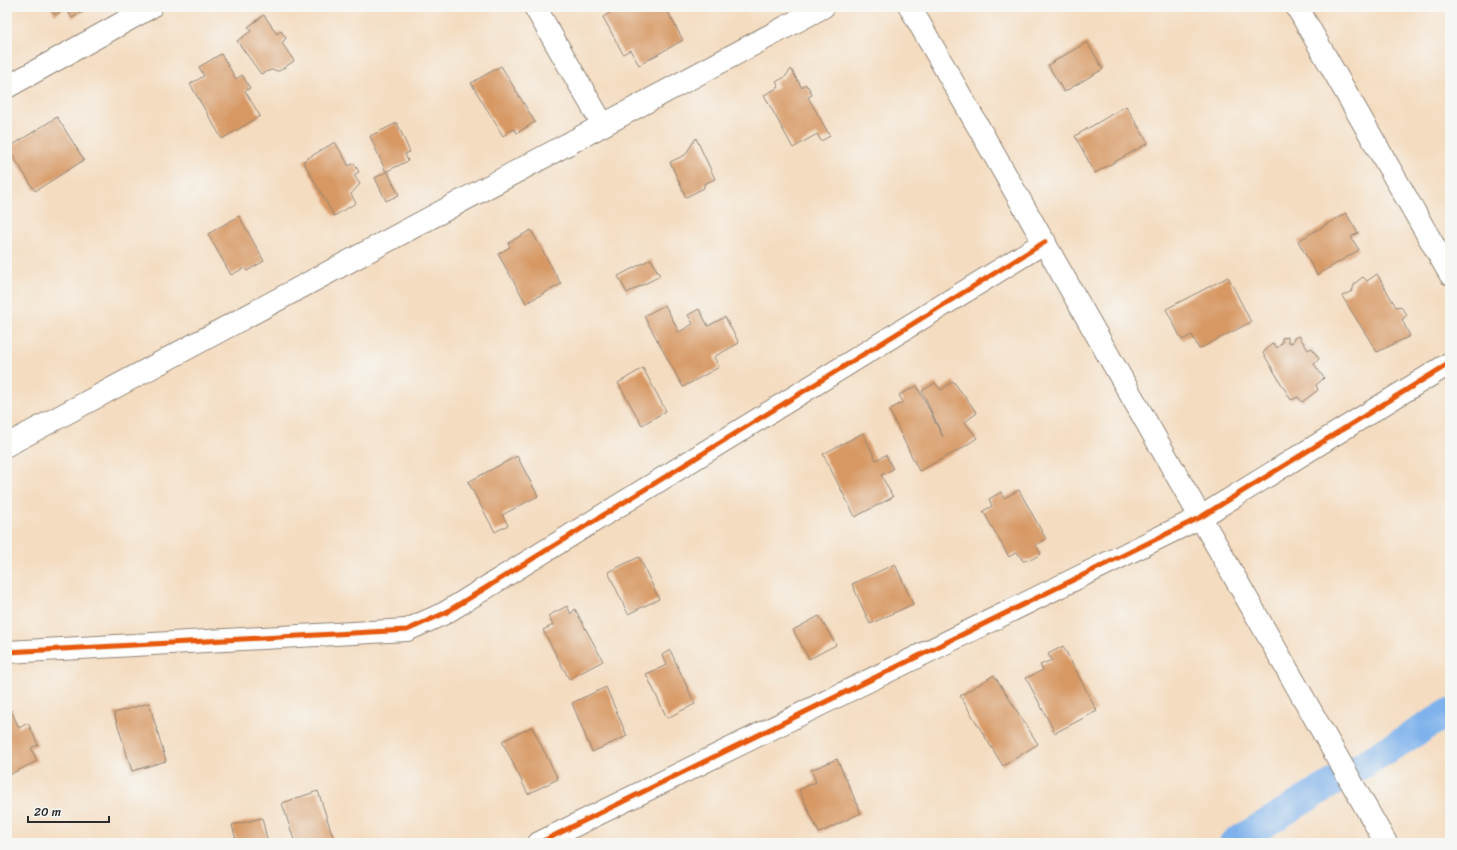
<svg xmlns="http://www.w3.org/2000/svg" width="1457" height="850" viewBox="0 0 1457 850" font-family="Sriracha,sans-serif">
<rect width="100%" height="100%" fill="#f6f6f2"/>
<filter id="ink" filterUnits="userSpaceOnUse"><feTurbulence type="fractalNoise" baseFrequency=".025" numOctaves="2"/><feDisplacementMap in="SourceGraphic" scale="8" xChannelSelector="R" yChannelSelector="G"/><feConvolveMatrix kernelMatrix="1 2 1 2 8 2 1 2 1" color-interpolation-filters="sRGB"/></filter>
<filter id="wash" filterUnits="userSpaceOnUse"><feTurbulence type="fractalNoise" baseFrequency=".012" numOctaves="4" result="noise"/><feDisplacementMap in="SourceGraphic" scale="16" xChannelSelector="R" yChannelSelector="G"/><feGaussianBlur stdDeviation="0.9" result="paint"/><feColorMatrix in="noise" values="0 0 0 0 0 0 0 0 0 0 0 0 0 0 0 0 0 1.4 0 .05"/><feComposite in="paint" operator="in"/></filter>
<g filter="url(#wash)">
<rect width="100%" height="100%" fill="#f4dcc0"/>
<g fill="none" stroke-linecap="round" stroke-linejoin="round">
<polyline stroke="#7fb2ec" stroke-width="28" points="1233,843 1450,712"/>
</g>
<g id="blocks">
<g fill="#d79863">
<polygon points="50,7 91,7 72,18 66,8 55,15"/>
<polygon points="620,7 665,7 683,40 639,65 630,50 623,54 603,17"/>
<polygon points="264,15 277,34 281,31 286,38 282,43 294,61 279,71 271,70 261,74 237,41 251,31 248,27"/>
<polygon points="1087,42 1103,69 1064,92 1048,65"/>
<polygon points="221,54 236,79 242,75 250,88 245,91 260,116 222,139 190,84 204,76 199,67"/>
<polygon points="501,66 535,122 517,133 514,129 503,136 471,83"/>
<polygon points="791,69 802,88 805,84 809,88 812,95 808,97 830,136 821,141 817,134 793,148 764,95 779,87 776,82 785,77"/>
<polygon points="1126,106 1148,143 1095,173 1075,136"/>
<polygon points="57,117 84,160 35,191 8,148"/>
<polygon points="397,123 410,152 405,154 408,161 387,171 399,195 386,201 375,178 386,172 370,136"/>
<polygon points="696,138 715,179 704,184 704,188 686,197 670,162 685,155"/>
<polygon points="335,142 349,166 354,163 359,172 354,175 360,184 351,194 356,203 334,216 303,161"/>
<polygon points="1346,213 1358,233 1351,237 1359,250 1317,275 1298,241"/>
<polygon points="239,216 264,261 247,271 244,268 231,275 208,234"/>
<polygon points="531,230 561,284 526,303 498,254 510,247 508,243"/>
<polygon points="651,259 660,276 627,293 618,276"/>
<polygon points="1377,274 1396,307 1400,306 1407,315 1402,320 1410,336 1377,352 1342,296 1352,291 1355,283 1363,277 1367,281"/>
<polygon points="1228,277 1251,322 1199,349 1192,335 1182,340 1166,309"/>
<polygon points="665,305 679,332 693,324 688,315 699,309 708,326 725,317 739,343 714,357 719,367 683,387 644,316"/>
<polygon points="1299,336 1308,350 1312,348 1319,359 1314,364 1324,378 1316,385 1318,390 1302,402 1298,397 1291,400 1263,353 1273,343 1277,348 1282,343 1282,338 1288,337 1288,342 1292,343 1294,338"/>
<polygon points="643,368 666,411 642,425 618,383"/>
<polygon points="953,381 977,413 965,422 977,438 961,449 919,471 889,410 903,402 899,395 917,386 943,437 922,391 935,383 941,390"/>
<polygon points="863,433 876,460 886,455 893,469 881,475 893,497 855,517 823,454"/>
<polygon points="517,456 538,496 502,515 508,525 495,532 468,482"/>
<polygon points="1019,490 1046,539 1036,545 1041,554 1032,559 1023,561 1017,552 1009,557 983,511 992,506 989,499 1001,492 1004,498"/>
<polygon points="639,557 659,599 628,614 608,572"/>
<polygon points="895,564 913,604 870,624 852,584"/>
<polygon points="567,606 571,614 575,609 603,661 569,679 543,630 553,625 548,616"/>
<polygon points="819,616 836,645 809,659 793,630"/>
<polygon points="1063,646 1097,711 1055,733 1026,678 1043,670 1040,665 1052,660 1048,654"/>
<polygon points="670,650 695,704 667,718 646,674 667,665 662,655"/>
<polygon points="994,675 1038,744 1003,766 960,696"/>
<polygon points="606,687 627,736 592,752 572,703"/>
<polygon points="149,703 166,761 132,771 114,713"/>
<polygon points="11,710 19,728 28,723 38,745 31,748 37,761 7,776 7,712"/>
<polygon points="532,727 558,779 528,794 502,741"/>
<polygon points="837,759 861,813 819,833 799,790 816,782 811,770"/>
<polygon points="318,791 335,843 295,843 282,803"/>
<polygon points="262,818 268,843 237,843 232,825"/>
</g>
</g>
</g>
<g filter="url(#ink)">
<use href="#blocks" fill-opacity="0" stroke="#908476" stroke-width="1"/>
<g fill="none" stroke-linecap="round" stroke-linejoin="round">
<defs>
<g id="minor">
<polyline points="535,7 603,125"/>
<polyline points="910,7 1386,843"/>
<polyline points="1297,7 1450,274"/>
<polyline points="7,87 151,7"/>
<polyline points="7,445 823,7"/>
<polyline points="7,652 407,630 445,613 1045,242"/>
<polyline points="539,843 1201,517 1450,363"/>
</g>
</defs>
<use href="#minor" stroke="#908476" stroke-width="24"/>
<use href="#minor" stroke="#fff" stroke-width="22"/>
<defs>
<g id="cycleway">
<polyline points="7,652 407,630 445,613 1045,242"/>
<polyline points="539,843 1201,517 1450,363"/>
</g>
</defs>
<use href="#cycleway" stroke="#f6f6f2" stroke-width="8"/>
<use href="#cycleway" stroke="#e8590c" stroke-width="5"/>
</g>
</g>
<rect width="1457" height="850" fill="none" stroke="#f6f6f2" stroke-width="24"/>
<path d="M28 816v6h81v-6" fill="none" stroke="#2b2b2b" stroke-width="2"/>
<text x="34" y="816" font-size="12" fill="#2b2b2b" stroke="#f6f6f2" stroke-width="3" paint-order="stroke">20 m</text>
</svg>
